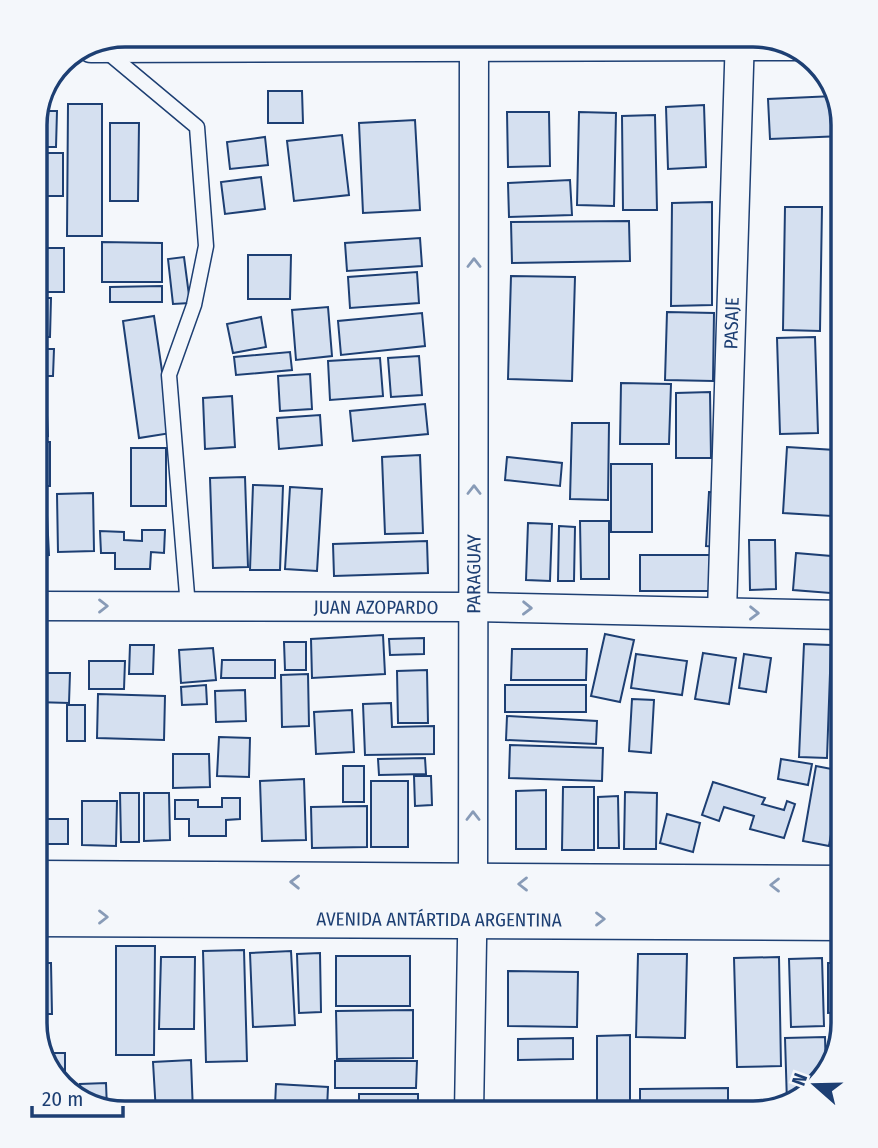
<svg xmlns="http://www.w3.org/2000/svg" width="878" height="1148" viewBox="0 0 878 1148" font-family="'Fira Sans Condensed',sans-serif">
<rect width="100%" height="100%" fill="#f4f7fb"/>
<g fill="#d5e0f0" stroke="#1d3f73" stroke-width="2">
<polygon points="268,91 302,91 303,123 268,123"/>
<polygon points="834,96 843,126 843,136 770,139 768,99"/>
<polygon points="68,104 102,104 102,236 67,236"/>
<polygon points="704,105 706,167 668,169 666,107"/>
<polygon points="39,111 57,111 56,147 35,147 35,119"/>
<polygon points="507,112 549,112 550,166 508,167"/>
<polygon points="579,112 616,113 614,206 577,205"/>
<polygon points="655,115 657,210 623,210 622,116"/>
<polygon points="415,120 420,210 363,213 359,123"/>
<polygon points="110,123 139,123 138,201 110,201"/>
<polygon points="342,135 349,195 294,201 287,141"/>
<polygon points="265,137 268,165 230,169 227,142"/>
<polygon points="839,150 843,150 843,204 842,204"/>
<rect x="35" y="153" width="28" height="43"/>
<polygon points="261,177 265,209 225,214 221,182"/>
<polygon points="570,180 572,215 509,217 508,183"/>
<polygon points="712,202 712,305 671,306 672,203"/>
<rect x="35" y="205" width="6" height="39"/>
<polygon points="785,207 822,207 820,331 783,330"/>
<polygon points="629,221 630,261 512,263 511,222"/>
<polygon points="420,238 422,266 347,271 345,243"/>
<polygon points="102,242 162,243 162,282 102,282"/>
<rect x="35" y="248" width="29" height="44"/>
<polygon points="248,255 291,255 290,299 248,299"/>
<polygon points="184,257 190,303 173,304 168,259"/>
<polygon points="417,272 419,303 350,308 348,277"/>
<polygon points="511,276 575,277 572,381 508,379"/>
<polygon points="162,286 162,302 110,302 110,287"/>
<polygon points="35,298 51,298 50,337 35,337"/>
<polygon points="328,307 332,356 296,360 292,310"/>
<polygon points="667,312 714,313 713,381 665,380"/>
<polygon points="422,313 425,346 341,355 338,321"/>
<polygon points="154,316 171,433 139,438 123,321"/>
<polygon points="261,317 266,347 233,353 227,324"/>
<polygon points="815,337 818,433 780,434 777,338"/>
<polygon points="35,349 54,349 53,376 35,376"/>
<polygon points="290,352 292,370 236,375 234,357"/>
<polygon points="419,356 422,395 391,397 388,358"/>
<polygon points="380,358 383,396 330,400 328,361"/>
<polygon points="310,374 312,409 280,411 278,376"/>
<polygon points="621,383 671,384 669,444 620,444"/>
<polygon points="710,392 711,458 676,458 676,393"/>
<polygon points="232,396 235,447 205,449 203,398"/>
<polygon points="425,404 428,434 353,441 350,411"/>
<polygon points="47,415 48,436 35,437 35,416"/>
<polygon points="320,415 322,445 279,449 277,418"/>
<polygon points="572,423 609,423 608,500 570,499"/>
<rect x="35" y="442" width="15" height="44"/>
<polygon points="787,447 835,450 832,516 783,513"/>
<rect x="131" y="448" width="35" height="58"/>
<polygon points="420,455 423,533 385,534 382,457"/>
<polygon points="507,457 562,463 560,486 505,480"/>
<rect x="611" y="464" width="41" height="68"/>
<polygon points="245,477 248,567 213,568 210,478"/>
<polygon points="253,485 283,486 280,570 250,570"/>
<polygon points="290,487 322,489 317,571 285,569"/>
<polygon points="709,492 723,493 721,547 706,546"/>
<polygon points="93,493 94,551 58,552 57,494"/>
<polygon points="35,495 46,495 49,555 35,556"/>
<polygon points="580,521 609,521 609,579 581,579"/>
<polygon points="528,523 552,524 550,581 526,580"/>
<polygon points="559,526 575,527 574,581 558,581"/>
<polygon points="142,530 165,530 164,553 151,552 150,569 115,569 115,553 101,553 100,531 124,532 124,540 142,541"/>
<polygon points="749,540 775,540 776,589 750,590"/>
<polygon points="427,541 428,573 334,576 333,544"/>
<polygon points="796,553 843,557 843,594 793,590"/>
<rect x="640" y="555" width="78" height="36"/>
<polygon points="605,634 634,640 620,702 591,696"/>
<polygon points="383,635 385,674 312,678 311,639"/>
<polygon points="424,638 424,654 390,655 389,639"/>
<polygon points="284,642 306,642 306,670 285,670"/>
<polygon points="804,644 831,645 827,758 799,757"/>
<polygon points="130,645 154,645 153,674 129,674"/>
<polygon points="213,648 216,680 181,683 179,650"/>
<polygon points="840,648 843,648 843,703 839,703"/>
<polygon points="512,649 587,649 586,680 511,680"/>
<polygon points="703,653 736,658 729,704 695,699"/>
<polygon points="636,654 687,661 682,695 631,688"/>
<polygon points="744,654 771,658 766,692 739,688"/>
<polygon points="222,660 275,660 275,678 221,678"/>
<polygon points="89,661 125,661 124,689 89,689"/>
<polygon points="427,670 428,723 398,723 397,671"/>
<polygon points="35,673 70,673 69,703 35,702"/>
<polygon points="308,674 309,726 282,727 281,675"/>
<polygon points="206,685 207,704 182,705 181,687"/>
<rect x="505" y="685" width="81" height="27"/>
<polygon points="245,690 246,721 216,722 215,691"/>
<polygon points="98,694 165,696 164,740 97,738"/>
<polygon points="632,699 654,700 651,753 629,751"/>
<polygon points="391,703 392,727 434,726 434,754 365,755 363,704"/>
<rect x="67" y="705" width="18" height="36"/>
<polygon points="352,710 354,752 316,754 314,712"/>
<polygon points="507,716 597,721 596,744 506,740"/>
<polygon points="219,737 250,738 249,777 217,776"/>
<polygon points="510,745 603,748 602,781 509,778"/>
<polygon points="173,754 209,754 210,787 173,788"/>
<polygon points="425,758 426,774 379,775 378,759"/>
<polygon points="781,759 812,764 808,785 778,779"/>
<rect x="343" y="766" width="21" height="36"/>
<polygon points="816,766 842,771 829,846 803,841"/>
<polygon points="414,776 431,776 432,805 415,806"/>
<polygon points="304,779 306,840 262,841 260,781"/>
<rect x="371" y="781" width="37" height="66"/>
<polygon points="713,782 765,798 762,804 784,810 787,801 795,804 784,838 750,829 754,816 724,807 719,821 702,815"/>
<polygon points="563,787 594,787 594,850 562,850"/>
<polygon points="546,790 546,849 516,849 516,791"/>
<polygon points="625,792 657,793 656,849 624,849"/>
<polygon points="120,793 139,793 139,842 121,842"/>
<polygon points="144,793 169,793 170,840 144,841"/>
<polygon points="618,796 619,848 598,848 598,797"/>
<polygon points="841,796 843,796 843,839 839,839"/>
<polygon points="222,798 240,798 240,819 226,820 226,836 189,836 189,819 175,819 175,800 198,800 198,807 222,807"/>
<polygon points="82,801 117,801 116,846 82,845"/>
<polygon points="367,806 367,847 312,848 311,807"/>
<polygon points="667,814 700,823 693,852 660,843"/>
<rect x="35" y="819" width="33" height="25"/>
<polygon points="116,946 155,946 154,1055 116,1055"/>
<polygon points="244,950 247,1061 206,1062 203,951"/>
<polygon points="291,951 295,1025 253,1027 250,953"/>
<polygon points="320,953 321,1012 299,1013 297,954"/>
<polygon points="638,954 687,954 685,1038 636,1037"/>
<rect x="336" y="956" width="74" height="50"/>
<polygon points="161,957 195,957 194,1029 159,1029"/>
<polygon points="779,957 781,1066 737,1067 734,958"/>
<polygon points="822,958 824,1026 791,1027 789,959"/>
<polygon points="35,963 51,963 52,1014 35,1014"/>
<polygon points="828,963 843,963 843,1012 828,1013"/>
<polygon points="508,971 578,972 577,1027 508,1026"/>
<polygon points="413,1010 413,1058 337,1059 336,1011"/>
<polygon points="630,1035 630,1109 597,1109 597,1036"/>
<polygon points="825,1037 826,1073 802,1098 787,1103 785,1038"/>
<polygon points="573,1038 573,1059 518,1060 518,1039"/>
<polygon points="44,1053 65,1053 65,1086 50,1072"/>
<polygon points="191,1060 193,1113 156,1113 153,1062"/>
<polygon points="335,1061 417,1061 416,1088 335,1088"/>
<polygon points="106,1083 107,1109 81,1101 80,1084"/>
<polygon points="276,1084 328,1087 327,1109 275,1106"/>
<polygon points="728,1088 728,1113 640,1113 640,1089"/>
<rect x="359" y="1094" width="59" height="19"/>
<polygon points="736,1105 775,1105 775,1106 753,1113 736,1113"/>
<polygon points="253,1109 296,1110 296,1113 253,1113"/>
</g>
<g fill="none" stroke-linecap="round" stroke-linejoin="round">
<defs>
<polyline id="service" points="106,51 197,127 206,246 194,305 169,375 188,607"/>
<g id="minor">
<polyline points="91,48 794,46"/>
<path id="s1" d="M35,606L474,607L843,615"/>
<path id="s2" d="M722,612L740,35"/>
<path id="s3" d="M469,1113L473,884L474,35"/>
</g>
<g id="secondary">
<polyline points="35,880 843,885"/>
<path id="s4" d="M35,917L843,921"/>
</g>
</defs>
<use href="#service" stroke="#1d3f73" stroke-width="17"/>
<use href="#minor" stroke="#1d3f73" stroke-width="31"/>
<use href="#secondary" stroke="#1d3f73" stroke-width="41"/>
<use href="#service" stroke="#f4f7fb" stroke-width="14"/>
<use href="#minor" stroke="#f4f7fb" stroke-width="28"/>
<use href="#secondary" stroke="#f4f7fb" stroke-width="38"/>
</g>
<defs><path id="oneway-chevron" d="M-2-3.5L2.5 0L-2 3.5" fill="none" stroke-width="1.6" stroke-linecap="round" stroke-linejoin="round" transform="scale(1.75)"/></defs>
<g stroke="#889bb7">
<use href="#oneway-chevron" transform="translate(474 263) rotate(-90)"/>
<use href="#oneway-chevron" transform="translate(474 490) rotate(-90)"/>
<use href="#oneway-chevron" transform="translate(103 606)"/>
<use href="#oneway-chevron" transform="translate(527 608) rotate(1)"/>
<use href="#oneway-chevron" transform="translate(754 613) rotate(1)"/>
<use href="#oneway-chevron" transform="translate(473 816) rotate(-90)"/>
<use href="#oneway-chevron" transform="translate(295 882) rotate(-179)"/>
<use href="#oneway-chevron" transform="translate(523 884) rotate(-180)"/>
<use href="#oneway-chevron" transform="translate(775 885) rotate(-180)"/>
<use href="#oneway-chevron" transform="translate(103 917)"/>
<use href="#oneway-chevron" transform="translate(600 919)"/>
</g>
<g text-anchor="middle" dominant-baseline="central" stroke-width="5" stroke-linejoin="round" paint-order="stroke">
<g font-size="19" fill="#1d3f73" stroke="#f4f7fb">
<text stroke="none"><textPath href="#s2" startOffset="289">PASAJE</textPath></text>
<text stroke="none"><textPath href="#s3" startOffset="539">PARAGUAY</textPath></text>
<text stroke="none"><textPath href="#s1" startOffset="341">JUAN AZOPARDO</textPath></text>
<text stroke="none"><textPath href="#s4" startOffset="404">AVENIDA ANTÁRTIDA ARGENTINA</textPath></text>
</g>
</g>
<path d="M0 0H878V1148H0ZM125 47H753A78 78 0 0 1 831 125V1023A78 78 0 0 1 753 1101H125A78 78 0 0 1 47 1023V125A78 78 0 0 1 125 47Z" fill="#f4f7fb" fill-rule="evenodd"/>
<path fill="none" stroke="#1d3f73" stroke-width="3.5" d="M125 47H753A78 78 0 0 1 831 125V1023A78 78 0 0 1 753 1101H125A78 78 0 0 1 47 1023V125A78 78 0 0 1 125 47Z"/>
<g transform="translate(815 1085) rotate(290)" stroke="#f4f7fb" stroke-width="5" paint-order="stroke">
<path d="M0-5L12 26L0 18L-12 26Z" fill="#1d3f73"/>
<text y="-10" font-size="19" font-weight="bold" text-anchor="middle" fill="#1d3f73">N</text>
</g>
<path d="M32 1106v10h91v-10" fill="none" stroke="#1d3f73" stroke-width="3.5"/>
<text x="42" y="1106" font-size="21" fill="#1d3f73" stroke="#f4f7fb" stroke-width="5" paint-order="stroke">20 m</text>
</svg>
